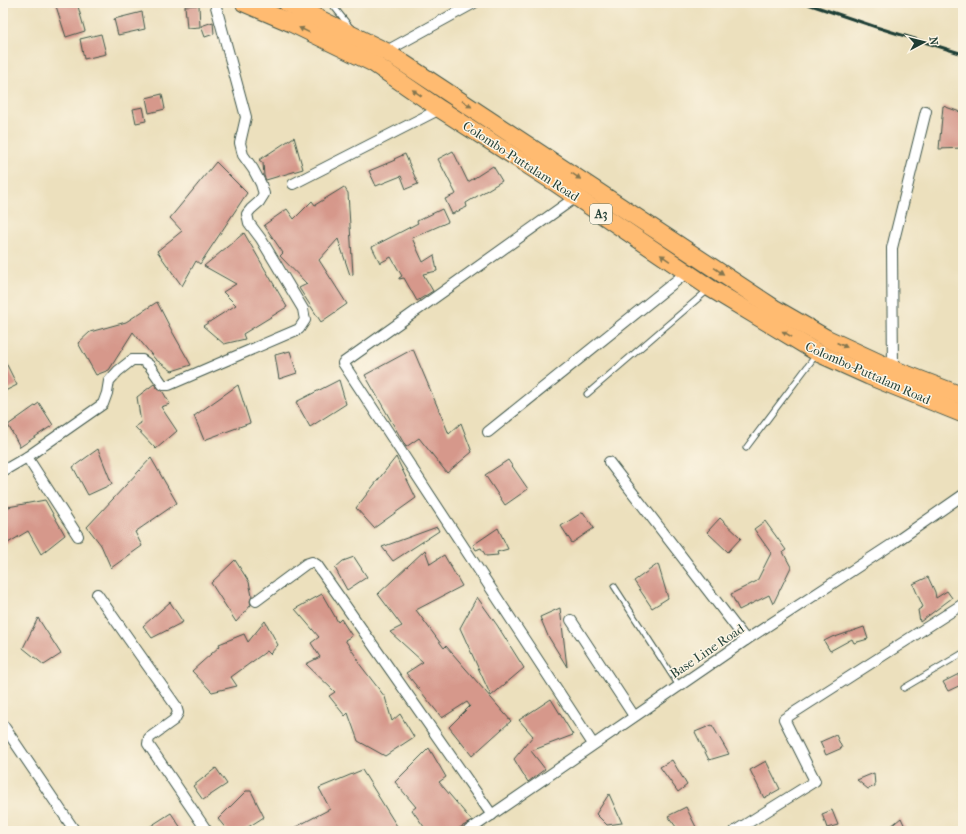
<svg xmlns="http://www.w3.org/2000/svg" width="966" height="834" viewBox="0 0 966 834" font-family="'IM FELL French Canon',serif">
<rect width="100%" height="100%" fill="#fcf5e5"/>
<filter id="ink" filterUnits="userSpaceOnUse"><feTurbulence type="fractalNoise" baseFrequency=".025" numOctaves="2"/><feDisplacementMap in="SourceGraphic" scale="8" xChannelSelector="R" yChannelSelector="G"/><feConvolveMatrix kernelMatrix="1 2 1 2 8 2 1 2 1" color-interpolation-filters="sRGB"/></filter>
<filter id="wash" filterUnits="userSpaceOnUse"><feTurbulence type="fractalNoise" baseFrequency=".012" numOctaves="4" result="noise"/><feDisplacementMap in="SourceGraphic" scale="16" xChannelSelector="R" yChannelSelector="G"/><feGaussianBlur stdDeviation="0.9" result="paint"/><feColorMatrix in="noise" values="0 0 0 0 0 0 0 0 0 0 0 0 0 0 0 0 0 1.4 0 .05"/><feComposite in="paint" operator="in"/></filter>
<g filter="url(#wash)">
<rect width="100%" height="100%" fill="#ece0bd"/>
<g id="blocks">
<g fill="#d6988b">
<polygon points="55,3 77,3 85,31 66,37"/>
<polygon points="199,5 200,27 187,28 185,6"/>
<polygon points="142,12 145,29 118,35 114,19"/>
<polygon points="213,22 214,34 205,37 201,26"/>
<polygon points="101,34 106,54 84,59 80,39"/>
<polygon points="162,94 165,109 149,113 146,98"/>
<polygon points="943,106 963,113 962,148 939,149"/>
<polygon points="143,107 146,121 136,123 133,109"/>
<polygon points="294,137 303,169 266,180 264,176 263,163 259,160"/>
<polygon points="453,151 468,182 493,166 502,181 466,203 467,207 452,214 445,199 456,194 438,159"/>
<polygon points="405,154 418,184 406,189 401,176 376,186 369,171 395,160 394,159"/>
<polygon points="216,162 247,193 200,264 196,261 182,286 157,251 182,231 170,218"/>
<polygon points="344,187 348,193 353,274 350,275 338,239 319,260 347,304 321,322 299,288 307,284 280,256 283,253 264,225 287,209 294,219 312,201 315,205"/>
<polygon points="442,209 448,222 412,238 423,262 434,255 437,271 423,274 433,291 417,301 404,278 399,279 399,278 402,276 391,257 380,263 372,247 418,223 417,221"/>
<polygon points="244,233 287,307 243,334 245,339 224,344 203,326 236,305 223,292 236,284 204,266"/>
<polygon points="157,302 173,333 191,365 172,371 155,359 133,332 109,370 96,375 78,343 90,332 126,322"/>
<polygon points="413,349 449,434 461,423 472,452 447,473 419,438 406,447 365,375"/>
<polygon points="290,351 297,373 279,379 275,355"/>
<polygon points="3,357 17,385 3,392"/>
<polygon points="339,380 346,404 310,427 296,402"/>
<polygon points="154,384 158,389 163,392 170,404 161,407 177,431 156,449 135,427 141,423 137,397"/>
<polygon points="238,385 250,423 204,440 194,416"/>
<polygon points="39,403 53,425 20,447 8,425"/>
<polygon points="98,449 112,484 88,495 73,467"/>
<polygon points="396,457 416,498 374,528 356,508"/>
<polygon points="151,458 177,503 135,532 142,546 111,568 101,545 87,527"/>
<polygon points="508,460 528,489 505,505 485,475"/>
<polygon points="45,500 65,535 41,554 28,531 3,546 3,508"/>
<polygon points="583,512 594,528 572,543 561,526"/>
<polygon points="720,518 741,538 728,552 707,532"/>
<polygon points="765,521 786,550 783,552 791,567 773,604 769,595 739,610 731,594 757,581 771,553 754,529"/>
<polygon points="437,527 439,531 393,561 382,547"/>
<polygon points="498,528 508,549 497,552 498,555 486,556 481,548 476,550 473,545"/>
<polygon points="425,550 430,564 444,555 462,586 416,610 444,648 446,646 511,721 472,756 449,727 470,706 467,702 442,718 406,673 423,662 390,632 402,626 378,594"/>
<polygon points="354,557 367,577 347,590 335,568 343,561"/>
<polygon points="235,560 249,582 252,596 250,601 251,605 236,622 211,583"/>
<polygon points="658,564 668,598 652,608 634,581"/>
<polygon points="928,577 935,592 936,598 947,591 952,598 920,622 918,610 923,607 913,584"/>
<polygon points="322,594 338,622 341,619 352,636 345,640 359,661 358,662 385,697 392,721 400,714 414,737 385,756 358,741 348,713 345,716 329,696 335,692 306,664 320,657 311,643 319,637 295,609"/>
<polygon points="477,597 497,625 524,668 491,696 460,628"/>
<polygon points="170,602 183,622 152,638 143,626"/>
<polygon points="560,608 567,667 548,636 540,617"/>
<polygon points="38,618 61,654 44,665 23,648"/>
<polygon points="265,621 278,645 270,654 267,651 231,677 237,686 212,692 192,671 220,646 219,644 244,634 248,642"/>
<polygon points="864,627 868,639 854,643 852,639 830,651 824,641 834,636 835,637"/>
<polygon points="963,672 963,684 948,691 943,682"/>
<polygon points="551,699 573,735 531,751 545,769 528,782 514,759 533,736 519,720"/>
<polygon points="712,725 729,754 709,760 695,732"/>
<polygon points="836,735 842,748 826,755 820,742"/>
<polygon points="429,748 446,777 439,782 472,821 454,831 427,831 412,810 416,807 395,782"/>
<polygon points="672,760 687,785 678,792 660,767"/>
<polygon points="766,761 780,789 764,798 750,770"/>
<polygon points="216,768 227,784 203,800 193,786"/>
<polygon points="362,770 400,831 288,831 330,809 319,788"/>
<polygon points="874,773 875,786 868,789 857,780"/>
<polygon points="246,791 251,791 264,817 242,831 228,831 218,819"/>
<polygon points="609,794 622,823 607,825 596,814"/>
<polygon points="686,807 698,831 679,831 668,816"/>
<polygon points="832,810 838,825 827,828 822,814"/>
<polygon points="171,813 183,831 143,831"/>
<polygon points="901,818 907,831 885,831"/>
</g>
</g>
</g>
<g filter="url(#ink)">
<use href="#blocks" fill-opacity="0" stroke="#3e5549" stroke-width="1"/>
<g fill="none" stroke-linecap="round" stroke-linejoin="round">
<defs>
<g id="service">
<polyline points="331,3 350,27"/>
<polyline points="587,394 708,290"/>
<polyline points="746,448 816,355"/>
<polyline points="614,586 679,686"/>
<polyline points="904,688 963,653"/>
</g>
<g id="minor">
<polyline points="383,53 474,3"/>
<polyline points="293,184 440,109"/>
<polyline points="576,197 343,363 593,744"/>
<polyline points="893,369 892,248 926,111"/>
<polyline points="488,432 686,273"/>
<polyline points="27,457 78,536"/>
<polyline points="609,462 746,640"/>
<polyline points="3,471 27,457 103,404 107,393 109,381 118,371 132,360 142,360 149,365 163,385 169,385 299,329 305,320 303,309 261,239 249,223 247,214 251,209 259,202 264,194 261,184 253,169 243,155 240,143 246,117 215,3"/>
<polyline points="97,594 176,706 178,713 174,720 149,738 148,744 207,831"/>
<polyline points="256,601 306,564 312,562 317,565 492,815"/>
<polyline points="571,620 634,716"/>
<polyline points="3,725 75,831"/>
<polyline points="468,831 746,640 894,543 963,495"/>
<polyline points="735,831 815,781 784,719 963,604"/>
</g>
<g id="trunk">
<polyline points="244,3 291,23 373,63 440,109 554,182 710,288 818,353 869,376 963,414"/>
<polyline points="287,3 385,51 774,308 826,338 893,369 963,396"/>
</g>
</defs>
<use href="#service" stroke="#3e5549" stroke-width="7"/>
<use href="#minor" stroke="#3e5549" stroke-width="12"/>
<use href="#trunk" stroke="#3e5549" stroke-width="19"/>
<use href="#service" stroke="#fff" stroke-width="5"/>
<use href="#minor" stroke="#fff" stroke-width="10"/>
<use href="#trunk" stroke="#ffbb71" stroke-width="17"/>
<polyline stroke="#1f3d34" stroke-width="3" points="805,3 876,27 963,54"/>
</g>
<defs><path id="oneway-solid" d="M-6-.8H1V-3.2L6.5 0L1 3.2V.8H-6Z"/></defs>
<g fill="#84764f">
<use href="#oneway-solid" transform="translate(304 30) rotate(-154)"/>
<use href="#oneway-solid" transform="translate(417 93) rotate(-145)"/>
<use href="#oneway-solid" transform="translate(467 104) rotate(33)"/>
<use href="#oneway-solid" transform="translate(576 176) rotate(34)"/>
<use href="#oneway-solid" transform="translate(665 258) rotate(-145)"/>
<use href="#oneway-solid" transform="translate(719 271) rotate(34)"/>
<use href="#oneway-solid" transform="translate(787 334) rotate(-149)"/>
<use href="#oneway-solid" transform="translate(842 345) rotate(25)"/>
</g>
</g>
<g text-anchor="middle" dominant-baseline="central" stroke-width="3" stroke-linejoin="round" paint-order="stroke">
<rect fill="#fcf5e5" stroke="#617469" stroke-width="1" x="590" y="204" width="22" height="20" rx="3"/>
<g font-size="12" font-weight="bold" fill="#1f3d34">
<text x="601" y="214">A3</text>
</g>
<g font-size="13" fill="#1f3d34" stroke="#fcf5e5">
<text transform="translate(521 161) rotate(33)">Colombo-Puttalam Road</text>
<text transform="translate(868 373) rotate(24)">Colombo-Puttalam Road</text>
<text transform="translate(707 651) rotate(-34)">Base Line Road</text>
</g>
</g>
<rect width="966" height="834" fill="none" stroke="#fcf5e5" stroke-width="16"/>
<g transform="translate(924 42) rotate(83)" stroke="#fcf5e5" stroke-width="3" paint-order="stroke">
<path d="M0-3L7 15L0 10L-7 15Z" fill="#1f3d34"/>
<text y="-6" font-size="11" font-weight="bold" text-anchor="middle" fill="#1f3d34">N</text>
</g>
</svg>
